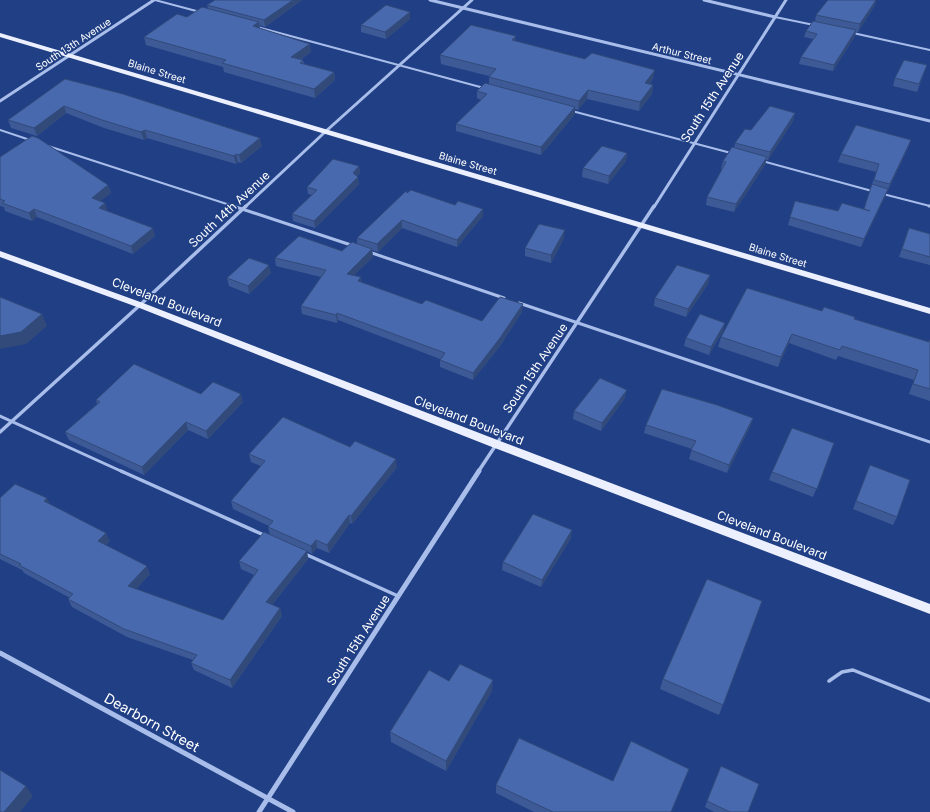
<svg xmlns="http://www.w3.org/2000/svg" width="930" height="812" viewBox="0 0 930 812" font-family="Inter,sans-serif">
<rect width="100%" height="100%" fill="#203f85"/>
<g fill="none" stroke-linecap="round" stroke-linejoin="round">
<g stroke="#a8bdea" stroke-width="2">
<polyline points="155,0 200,12"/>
<polyline points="775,17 814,25"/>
<polyline points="257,27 484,88"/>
<polyline points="853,33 930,50"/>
<polyline points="572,111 731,153"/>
<polyline points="0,130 30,140"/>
<polyline points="48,146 236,207"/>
<polyline points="762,161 872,191"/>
<polyline points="883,194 930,206"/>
</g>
<g stroke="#a8bdea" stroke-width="3">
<polyline points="233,206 351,245"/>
<polyline points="929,206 930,206"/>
<polyline points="369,252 504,298"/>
<polyline points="519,303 930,442"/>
<polyline points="0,416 123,472"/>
</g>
<g stroke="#a8bdea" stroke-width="3.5">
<polyline points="121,471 266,536"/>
<polyline points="305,554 398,596"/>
<polyline points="829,681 842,672 853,670 930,701"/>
</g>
<g stroke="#a8bdea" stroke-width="3">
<polyline points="430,0 930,121"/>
<polyline points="704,0 775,17"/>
<polyline points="0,101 154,0"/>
<polyline points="245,207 325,132 472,0"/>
<polyline points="654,207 786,0"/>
</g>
<g stroke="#a8bdea" stroke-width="3.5">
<polyline points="0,432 140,305 246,206"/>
<polyline points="478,472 654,206"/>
</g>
<g stroke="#a8bdea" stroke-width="5">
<polyline points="0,653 293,812"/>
<polyline points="259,812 479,471"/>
</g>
<g fill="#ecf0fe" fill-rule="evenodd">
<polygon points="0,33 930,308 930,314 0,37"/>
<polygon points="0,251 143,303 500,441 930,604 930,614 492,447 137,307 0,257"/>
</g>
</g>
<g fill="#3e5a96">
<polygon points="215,0 302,0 265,27 259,25 260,28 311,52 300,60 303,60 304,64 334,72 335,80 315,98 224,72 223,67 146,45 144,37 187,17 208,9 207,5"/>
<polygon points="828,0 876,0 875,5 858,32 856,32 855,36 833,71 799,64 801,57 813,39 804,37 806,31 815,22 816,15"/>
<polygon points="410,12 410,19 386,39 361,32 361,25"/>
<polygon points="515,41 653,79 650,84 653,85 652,94 639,111 587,99 578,110 575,109 575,114 541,155 456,131 456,124 481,100 477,98 477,91 489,84 489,76 441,64 440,55"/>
<polygon points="924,73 917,92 893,86 895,78"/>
<polygon points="65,79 262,146 241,163 238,162 236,164 147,138 144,140 104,128 66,113 37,136 11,128 8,120"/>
<polygon points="795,113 793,121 768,160 766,160 765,165 734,212 706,205 707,197 722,169 721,169 723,161 734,148 735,143"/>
<polygon points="911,140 908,148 887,192 861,247 788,225 795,201 838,211 864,209 876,172 838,162 841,154"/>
<polygon points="627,153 626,161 608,184 582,177 583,168"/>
<polygon points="0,157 108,185 111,193 100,201 105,203 107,211 155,236 133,254 37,217 32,221 5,211 4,207 0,206"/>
<polygon points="359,166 360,173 357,176 359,184 315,228 293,221 292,214 312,195 308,194 307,187"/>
<polygon points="407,193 455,205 483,209 483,216 457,247 402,228 378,252 372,250 373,257 354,275 361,282 422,304 482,321 522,312 500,346 473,380 440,367 440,359 338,320 337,323 302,314 301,306 321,277 276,266 275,258 342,251 357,244 357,238"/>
<polygon points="909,228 930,234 930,265 899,257"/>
<polygon points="564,238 551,263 525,256 525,248"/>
<polygon points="271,273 249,294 229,286 227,278"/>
<polygon points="710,275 708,284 686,317 654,306 655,298"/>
<polygon points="822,311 854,319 929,342 930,340 930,401 909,394 914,380 838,356 836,360 789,343 778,367 718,347 721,337"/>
<polygon points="723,331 709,355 684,346 686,338"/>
<polygon points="201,394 243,402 208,439 188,430 144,475 69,440 65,432 97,404 96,400"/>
<polygon points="625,398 601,431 573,419 574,411"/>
<polygon points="753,418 750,427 727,473 689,459 692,449 644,433 646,425"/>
<polygon points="834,443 813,497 769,480 772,472"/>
<polygon points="249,454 397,467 352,524 350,523 329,553 317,548 312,554 307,551 308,559 272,605 280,608 282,616 232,688 194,670 191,663 193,660 127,637 72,607 68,599 70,598 24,573 22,570 0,559 0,498 51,505 110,541 106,545 150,574 136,589 223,620 254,575 241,569 239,561 270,535 268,527 269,526 233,509 231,501 261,466 251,462"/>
<polygon points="870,465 897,517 893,525 853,509"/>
<polygon points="571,538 541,587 502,570 503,562"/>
<polygon points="762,601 719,715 660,689 663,679"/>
<polygon points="449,681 492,691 446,771 391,742 390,732"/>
<polygon points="721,766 748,812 714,812 705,807"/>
<polygon points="685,778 671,812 534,812 496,793 496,785"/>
</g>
<g fill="#324a7a">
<polygon points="293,0 302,0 265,27 264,20"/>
<polygon points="876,0 875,5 858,32 860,24"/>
<polygon points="410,12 410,19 386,39 385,32"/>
<polygon points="259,22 260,31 253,26"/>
<polygon points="856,30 855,36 833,71 834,65"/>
<polygon points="516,36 515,44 512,40"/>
<polygon points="310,44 311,52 292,65 291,57"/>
<polygon points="655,70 653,79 644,92 645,83"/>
<polygon points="334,72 335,80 315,98 314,89"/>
<polygon points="653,85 652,94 639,111 640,102"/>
<polygon points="588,90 587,99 578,110 579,101"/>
<polygon points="64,106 66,113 37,136 34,128"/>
<polygon points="575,107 575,114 541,155 541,147"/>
<polygon points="795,113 793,121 768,160 770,152"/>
<polygon points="145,130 147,138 144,140 141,132"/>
<polygon points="260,138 262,146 241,163 239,155"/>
<polygon points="911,140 908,148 887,192 890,184"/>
<polygon points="627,153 626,161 608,184 609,176"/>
<polygon points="236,154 238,162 236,164 234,156"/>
<polygon points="767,157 765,165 734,212 736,204"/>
<polygon points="359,166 360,173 353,180 353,173"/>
<polygon points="358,177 359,184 315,228 314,221"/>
<polygon points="108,185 111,193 94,206 92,198"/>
<polygon points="888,189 885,197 861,247 864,239"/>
<polygon points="105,203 107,210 101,215 99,208"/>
<polygon points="34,209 37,217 32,221 29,213"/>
<polygon points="483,209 483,216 457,247 457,240"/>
<polygon points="402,220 402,228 378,252 377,244"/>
<polygon points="153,228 155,236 133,254 131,246"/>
<polygon points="565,230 564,238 551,263 551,255"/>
<polygon points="372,249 373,257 348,281 347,274"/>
<polygon points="269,265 271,273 249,294 248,286"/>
<polygon points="710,275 708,284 686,317 688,309"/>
<polygon points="361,277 362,285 358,281"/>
<polygon points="523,304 522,312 500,346 473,380 473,373"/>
<polygon points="337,313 338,320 337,323 336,315"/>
<polygon points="42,314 47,326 26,344 0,349 0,336"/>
<polygon points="725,323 723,331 709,355 711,347"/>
<polygon points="792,334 789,343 778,367 781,357"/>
<polygon points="627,390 625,398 601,431 602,423"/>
<polygon points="241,394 243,402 208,439 206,431"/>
<polygon points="753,418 750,427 727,473 729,465"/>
<polygon points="186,422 188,430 144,475 142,467"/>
<polygon points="396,459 397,467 352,524 351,516"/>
<polygon points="47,498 51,506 44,501"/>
<polygon points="349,515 350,523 329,553 327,545"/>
<polygon points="572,530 571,538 541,587 542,580"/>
<polygon points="106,533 110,541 102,549 98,541"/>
<polygon points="316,540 317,548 312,554 311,546"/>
<polygon points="307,551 308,559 268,610 266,602"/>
<polygon points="147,566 150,574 132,594 128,586"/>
<polygon points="280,608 282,616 232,688 230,680"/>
<polygon points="493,680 492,691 446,771 446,761"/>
<polygon points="26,786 33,796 20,812 4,812"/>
</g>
<g fill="#4869ae" stroke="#324a7a">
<polygon points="215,0 293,0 264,20 207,5"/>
<polygon points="828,0 876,0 860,24 816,15"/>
<polygon points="386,5 410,12 385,32 361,25"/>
<polygon points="202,7 259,22 253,26 310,44 291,57 303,60 300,63 334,72 314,89 222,63 226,60 144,37 177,14 187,17"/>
<polygon points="813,21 856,30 834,65 801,57 817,34 806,31"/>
<polygon points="471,25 516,36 512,40 585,59 592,53 655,70 645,83 653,85 640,102 588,90 579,101 489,77 496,69 440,55"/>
<polygon points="904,60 927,65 919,84 895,78"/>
<polygon points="65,79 123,94 260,138 239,155 236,154 234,156 145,130 141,132 102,120 64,106 34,128 8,120"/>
<polygon points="485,83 575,107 541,147 456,124 487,94 477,91"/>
<polygon points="770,106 795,113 770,152 735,143 745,129 751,130"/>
<polygon points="856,125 911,140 890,184 874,180 879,164 841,154"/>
<polygon points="32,136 38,138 108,185 92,198 105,203 99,208 153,228 131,246 34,209 29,213 2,203 5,201 0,199 0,157"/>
<polygon points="602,146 627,153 609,176 583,168"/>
<polygon points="732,147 767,157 736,204 707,197 726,162 723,161"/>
<polygon points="333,159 359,166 353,173 358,177 314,221 292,214 317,190 307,187"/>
<polygon points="872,184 888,189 864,239 790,217 795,201 838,211 842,203 870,211 864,209"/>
<polygon points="411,190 455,205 458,201 483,209 457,240 402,220 377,244 357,238 406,191 407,193"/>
<polygon points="539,224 565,230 551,255 525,248"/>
<polygon points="909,228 930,234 930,257 902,249"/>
<polygon points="299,236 342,251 352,242 372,249 347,274 361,277 358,281 422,304 426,300 482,321 500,297 523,304 500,338 473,373 440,360 445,353 337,313 336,315 301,306 326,270 275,258"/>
<polygon points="249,258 269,265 248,286 227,278"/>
<polygon points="677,265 710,275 688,309 655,298"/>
<polygon points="747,288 822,311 824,307 855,317 854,319 929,342 929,340 930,340 930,389 913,384 918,370 842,346 840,350 792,334 781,357 721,337"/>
<polygon points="0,297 42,314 21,332 0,336"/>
<polygon points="700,314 725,323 711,347 686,338"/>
<polygon points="134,364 201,394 213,382 241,394 206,431 186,422 142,467 65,432 100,402 96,400"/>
<polygon points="600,378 627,390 602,423 574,411"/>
<polygon points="662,389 717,405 753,418 729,465 691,450 696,441 646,425"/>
<polygon points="283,417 350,447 355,441 396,459 351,516 349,515 327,545 316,540 311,546 268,527 273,521 231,501 265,461 249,454"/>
<polygon points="792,428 834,443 817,489 772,472"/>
<polygon points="870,465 910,480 897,517 856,501"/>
<polygon points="15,484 47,498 44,501 106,533 98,541 147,566 128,586 223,620 258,570 239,561 264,532 307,551 266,602 280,608 230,680 191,663 197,655 124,629 68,599 73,594 19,565 21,564 0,554 0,498"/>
<polygon points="533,514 572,530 542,580 503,562"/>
<polygon points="707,579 762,601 723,705 663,679"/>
<polygon points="460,664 493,680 446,761 390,732 429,670 449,681"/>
<polygon points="519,738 613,781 631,741 689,769 671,812 553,812 496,785"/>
<polygon points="721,766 759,784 748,812 730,812 707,801"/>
<polygon points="0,770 26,786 4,812 0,812"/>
</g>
<g text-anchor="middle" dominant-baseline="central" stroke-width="3" stroke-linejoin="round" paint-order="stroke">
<g font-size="10" fill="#fff" stroke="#203f85">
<text transform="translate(73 44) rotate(-33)">South 13th Avenue</text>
<text transform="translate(682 53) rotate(14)">Arthur Street</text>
<text transform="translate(157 71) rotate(17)">Blaine Street</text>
<text transform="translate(468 163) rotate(16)">Blaine Street</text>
<text transform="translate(778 255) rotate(17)">Blaine Street</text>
</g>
<g font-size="12" fill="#fff" stroke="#203f85">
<text transform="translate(712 97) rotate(-57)">South 15th Avenue</text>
<text transform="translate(229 209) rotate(-43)">South 14th Avenue</text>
<text transform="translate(167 302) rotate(21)">Cleveland Boulevard</text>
<text transform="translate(535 368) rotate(-56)">South 15th Avenue</text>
<text transform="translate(469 420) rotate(21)">Cleveland Boulevard</text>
<text transform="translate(772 535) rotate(21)">Cleveland Boulevard</text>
<text transform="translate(358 640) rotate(-57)">South 15th Avenue</text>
</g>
<g font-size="14" fill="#fff" stroke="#203f85">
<text transform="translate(152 722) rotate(29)">Dearborn Street</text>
</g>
</g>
</svg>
